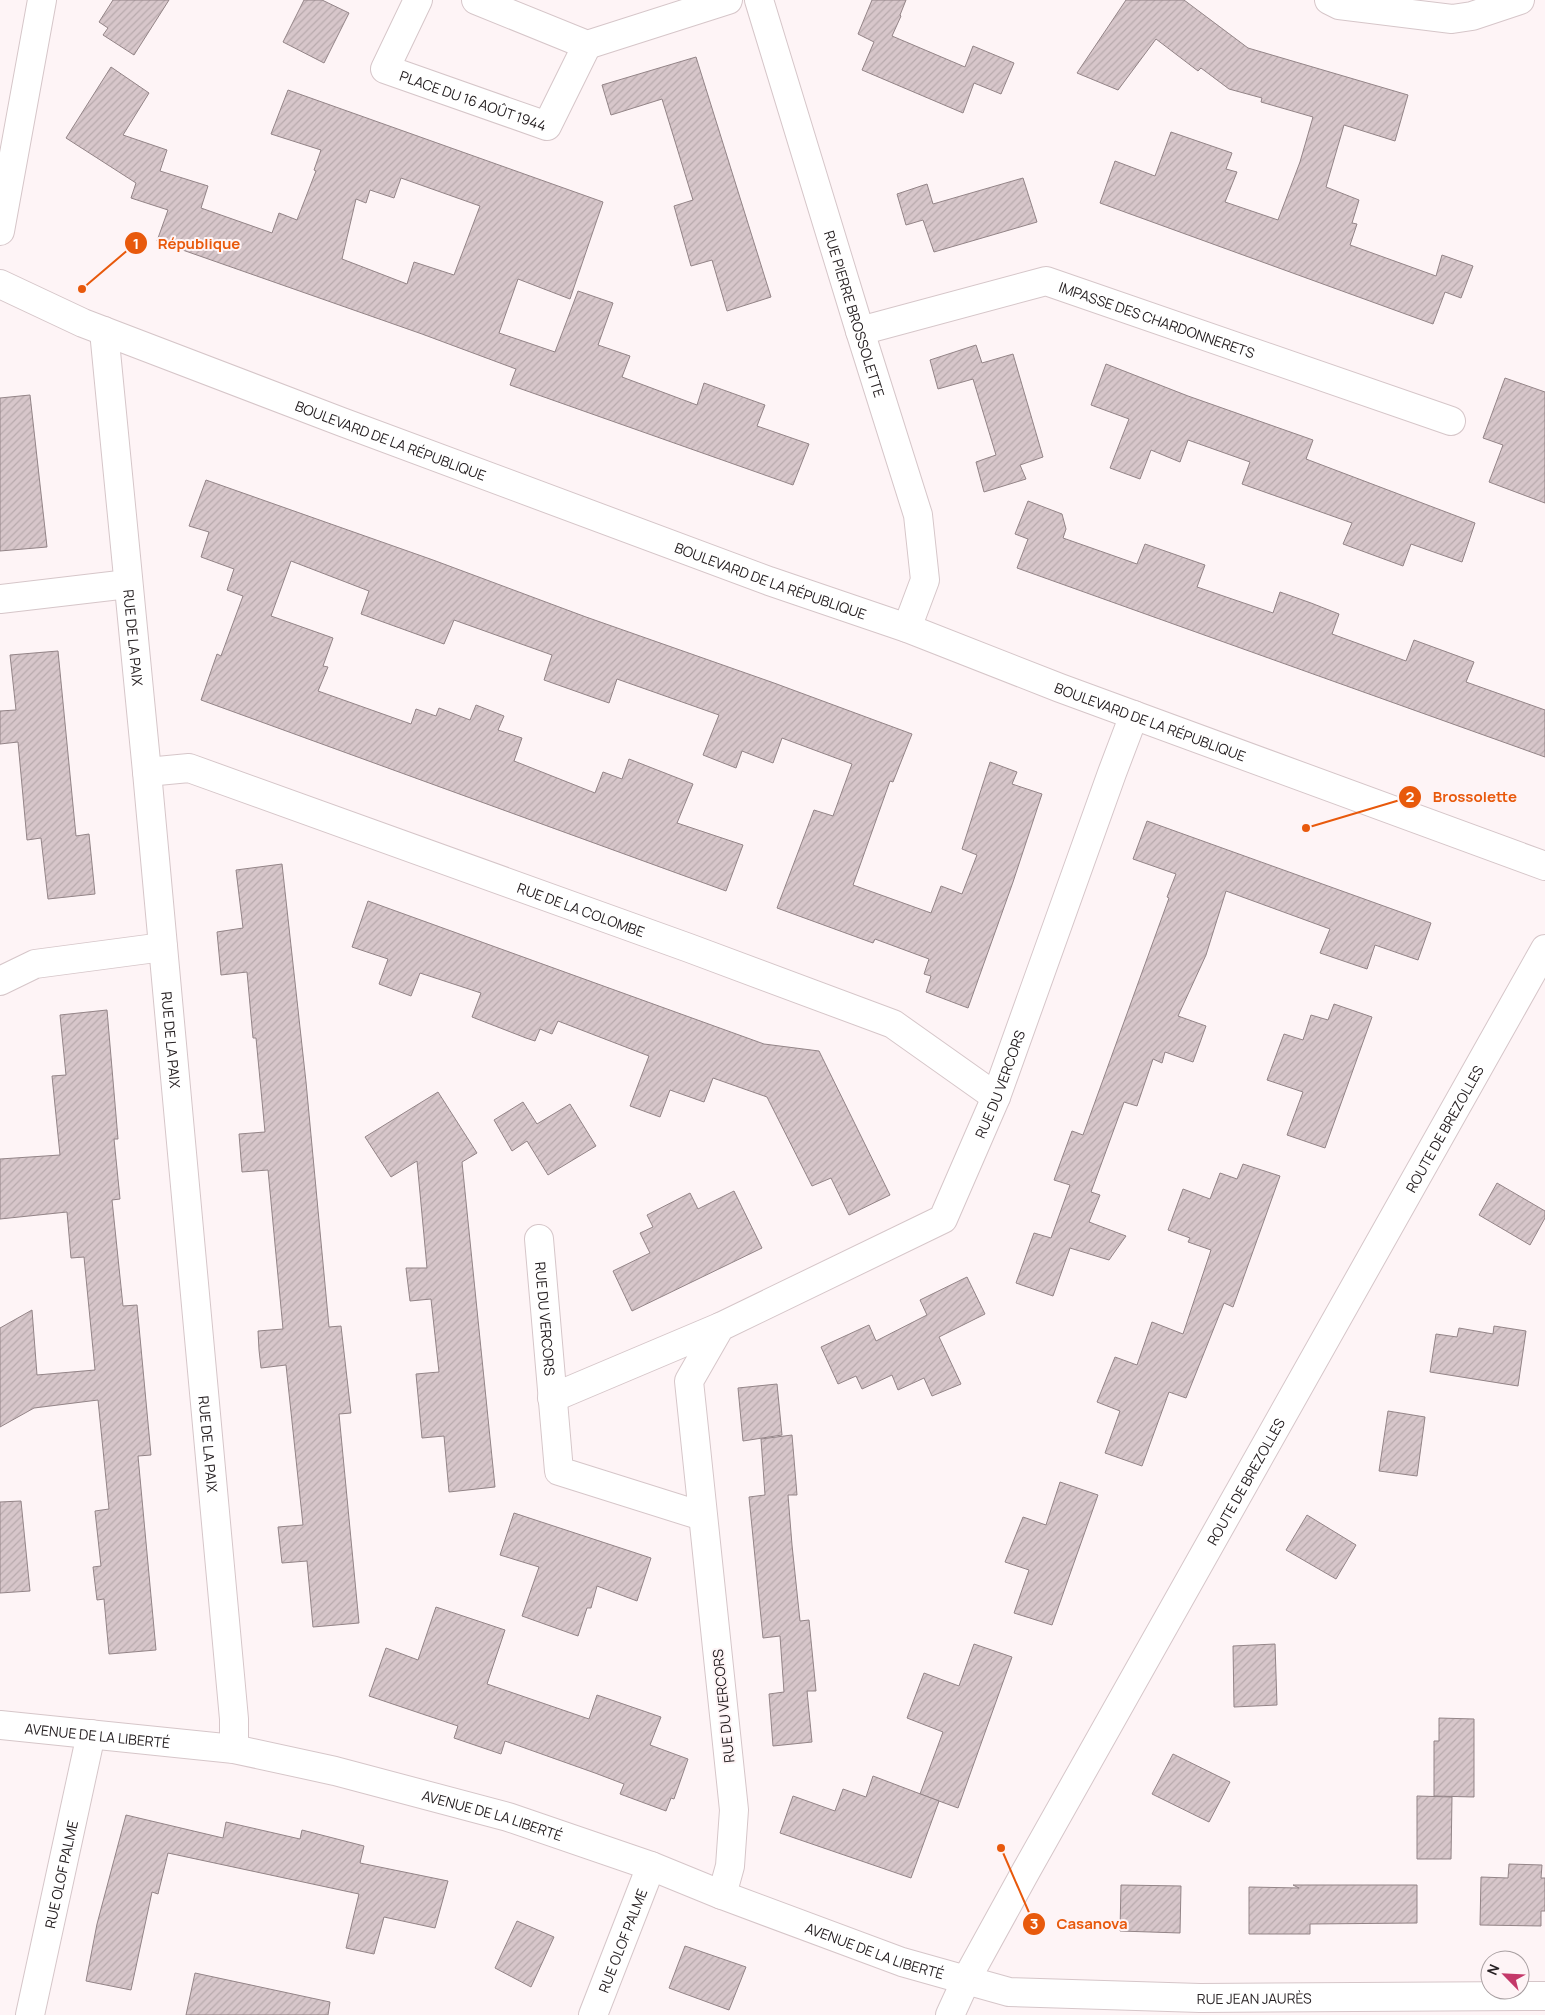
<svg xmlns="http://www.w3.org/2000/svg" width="1545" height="2015" viewBox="0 0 1545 2015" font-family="Manrope,sans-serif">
<defs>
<pattern id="building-hatch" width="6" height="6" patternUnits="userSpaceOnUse" patternTransform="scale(1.25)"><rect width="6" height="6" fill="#d7c6ca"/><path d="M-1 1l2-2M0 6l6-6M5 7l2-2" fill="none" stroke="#b8aaad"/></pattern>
</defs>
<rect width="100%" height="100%" fill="#fef4f6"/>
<g fill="url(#building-hatch)" stroke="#938487" fill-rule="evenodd">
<polygon points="113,0 169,0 134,55 103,35 108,28 99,22"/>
<polygon points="304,0 322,0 349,13 324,63 283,42"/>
<polygon points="872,0 906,0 900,15 901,16 892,36 965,67 973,46 1014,63 1001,94 974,83 963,113 862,70 874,42 858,34"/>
<polygon points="1126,0 1184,0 1248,48 1408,95 1395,141 1344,125 1326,187 1359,200 1352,223 1357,224 1350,245 1436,276 1442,255 1473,266 1461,298 1445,292 1433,324 1100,203 1115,161 1155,176 1171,132 1232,153 1226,169 1237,172 1225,202 1278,220 1300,162 1313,117 1261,102 1262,98 1229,89 1201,68 1198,71 1156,39 1118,90 1077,73"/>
<polygon points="696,57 771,297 727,311 712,260 691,266 674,206 693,200 662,99 611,115 602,85"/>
<path d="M111,67L149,93L123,135L167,150L160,171L208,186L201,208L272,233L279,213L297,220L316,171L314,170L321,150L271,134L288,90L603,202L570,299L518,279L499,333L555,352L578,291L613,303L598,345L630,356L622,377L697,405L704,383L765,405L757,426L809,444L793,485L510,385L516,369L422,334L157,241L168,210L131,198L136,183L66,138ZM401,178L480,206L454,275L414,262L407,284L342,259L356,199L366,203L370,190L394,198Z"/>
<polygon points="1023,178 1037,222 934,252 923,220 906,225 897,194 927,184 933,204"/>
<polygon points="976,345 982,363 1013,354 1043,457 1020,465 1026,479 984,492 976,462 996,455 973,379 938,389 930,360"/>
<polygon points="1106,364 1188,396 1313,440 1306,459 1475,523 1462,562 1411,544 1403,566 1343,544 1352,523 1242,484 1250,462 1188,440 1180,462 1151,450 1140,479 1110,468 1129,419 1091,405"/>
<polygon points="1505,378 1545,392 1545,503 1489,482 1503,445 1483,438"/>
<polygon points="30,395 47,547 0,551 0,398"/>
<polygon points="206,480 433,560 586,617 774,683 912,734 893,782 890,781 853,885 931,913 941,886 962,894 977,855 962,849 990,762 1017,772 1012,784 1042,794 1013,882 968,1008 926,992 931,976 924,974 929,959 875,939 873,943 777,908 814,810 833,816 852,764 782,738 773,763 742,751 736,768 703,755 719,715 617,679 609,703 544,680 552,655 454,620 444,644 361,614 369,591 291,561 271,616 333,638 323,666 328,667 318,691 411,724 416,709 436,716 439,708 470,720 476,705 504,716 498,730 522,738 514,761 595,793 603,772 622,779 629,759 693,784 677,823 743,845 726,891 201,700 217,654 221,656 243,596 227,590 234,569 201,557 209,532 189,526"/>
<polygon points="1028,501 1062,514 1066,529 1063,538 1137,564 1145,544 1205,565 1197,587 1273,613 1280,592 1311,603 1339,614 1332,634 1406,661 1414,640 1474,662 1466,682 1545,710 1545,757 1017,568 1028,539 1015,534"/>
<polygon points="58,651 76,836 89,834 95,894 48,899 41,838 27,840 18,742 0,744 0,711 16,710 10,655"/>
<polygon points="1147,821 1431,923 1418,960 1375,945 1367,969 1320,953 1330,929 1226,891 1206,955 1178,1016 1206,1026 1193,1062 1165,1052 1162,1063 1153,1059 1137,1106 1124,1102 1091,1192 1100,1195 1089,1222 1126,1236 1109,1260 1070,1248 1053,1296 1016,1283 1034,1233 1051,1238 1070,1185 1054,1180 1072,1131 1083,1135 1169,898 1167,897 1176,874 1133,859"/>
<polygon points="282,864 306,1082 329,1327 341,1326 351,1413 339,1414 359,1623 313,1627 307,1561 282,1563 278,1527 303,1525 286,1365 261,1368 259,1350 258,1331 283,1329 268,1170 242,1172 239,1134 265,1132 256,1038 253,1038 247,972 221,975 217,932 243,928 236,870"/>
<polygon points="368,901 764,1044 819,1051 890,1195 849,1215 831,1178 812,1186 767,1097 713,1078 704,1102 670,1090 660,1117 630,1106 649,1056 558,1021 552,1034 540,1029 535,1041 526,1038 472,1017 481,993 420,973 411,996 379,984 388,959 352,947"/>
<polygon points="1334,1004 1372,1017 1325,1148 1287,1135 1303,1092 1267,1080 1284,1034 1303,1040 1311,1015 1328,1020"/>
<polygon points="107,1010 118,1139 114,1139 120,1199 112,1200 123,1306 137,1305 151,1455 138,1456 156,1650 109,1654 104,1599 97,1600 93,1567 101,1566 95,1511 109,1509 98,1400 34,1408 0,1427 0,1328 32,1310 37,1375 95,1370 84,1257 71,1258 67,1212 0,1219 0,1159 60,1155 52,1076 66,1075 60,1015"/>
<polygon points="438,1092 477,1153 462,1162 495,1487 449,1492 444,1436 422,1438 416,1374 439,1372 431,1299 410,1301 406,1268 427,1268 417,1161 391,1177 365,1137"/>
<polygon points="523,1102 537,1124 570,1104 596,1146 548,1175 527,1141 512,1151 494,1120"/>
<polygon points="1243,1164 1280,1176 1233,1307 1224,1303 1186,1398 1169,1392 1142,1466 1105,1453 1120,1411 1097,1402 1115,1357 1137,1365 1152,1322 1183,1334 1211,1250 1188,1242 1190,1238 1168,1230 1183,1189 1210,1199 1220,1173 1237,1179"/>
<polygon points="1497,1183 1545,1211 1545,1218 1530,1245 1479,1215"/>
<polygon points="734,1191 762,1248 632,1311 613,1271 650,1253 640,1233 653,1227 647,1215 690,1193 698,1209"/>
<polygon points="967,1277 985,1314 939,1337 961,1384 932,1396 924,1378 898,1390 892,1375 862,1389 856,1376 838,1384 821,1347 869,1325 876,1341 927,1315 920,1300"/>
<polygon points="1494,1326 1526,1331 1518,1386 1430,1372 1436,1334 1457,1337 1459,1328 1493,1334"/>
<polygon points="777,1384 782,1435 743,1441 738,1388"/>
<polygon points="1388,1411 1425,1417 1417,1476 1379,1471"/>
<polygon points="792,1435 797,1495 788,1495 792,1545 800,1621 809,1620 816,1691 807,1691 812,1742 773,1746 769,1694 784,1692 780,1636 763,1638 749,1497 765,1495 761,1439"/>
<polygon points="1060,1482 1098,1495 1052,1625 1014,1613 1029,1570 1005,1562 1023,1517 1046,1525"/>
<polygon points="21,1501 30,1591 0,1593 0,1502"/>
<polygon points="514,1513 651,1558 637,1601 597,1586 591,1608 587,1608 578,1636 522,1616 539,1567 500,1555"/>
<polygon points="1307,1515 1356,1545 1336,1579 1286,1550"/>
<polygon points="436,1607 505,1630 487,1684 589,1719 597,1695 661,1717 650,1745 688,1759 674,1799 671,1798 666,1811 620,1794 624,1784 595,1773 505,1741 501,1754 454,1738 458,1726 369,1696 386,1648 418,1660"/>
<polygon points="974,1644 1012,1657 958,1808 920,1794 943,1732 907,1718 924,1673 959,1686"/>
<polygon points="1275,1644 1277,1705 1234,1707 1233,1646"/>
<polygon points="1439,1718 1474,1719 1474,1797 1434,1796 1434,1741 1439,1741"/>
<polygon points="1173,1754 1230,1782 1209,1822 1152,1794"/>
<polygon points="873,1776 939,1801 911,1878 780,1833 793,1796 835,1811 843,1789 866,1797"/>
<polygon points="1417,1796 1452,1797 1451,1859 1417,1859"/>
<polygon points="126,1815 223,1838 226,1822 300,1839 302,1830 364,1846 360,1863 448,1881 435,1928 384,1917 374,1954 346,1948 359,1894 168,1853 158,1894 152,1892 131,1990 86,1981 97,1924"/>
<polygon points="1509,1864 1542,1865 1541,1878 1545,1878 1545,1911 1541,1911 1541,1926 1480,1925 1481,1877 1508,1878"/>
<polygon points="1121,1885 1181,1886 1180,1933 1120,1931"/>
<polygon points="1293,1885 1417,1885 1417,1923 1310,1924 1310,1934 1249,1934 1249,1887 1299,1888"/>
<polygon points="517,1921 554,1937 531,1987 495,1968"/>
<polygon points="685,1946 746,1967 729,2010 669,1988"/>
<polygon points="195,1973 330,2002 328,2015 186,2015"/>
</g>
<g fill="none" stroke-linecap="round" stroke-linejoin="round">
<defs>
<g id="minor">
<path id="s1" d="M418,0L385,69L547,126L587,45"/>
<polyline points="476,0 587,45 728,0"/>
<path id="s2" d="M759,0L860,331L918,515L925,580L907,628"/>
<polyline points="1329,0 1339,5 1452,19 1472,16 1520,0"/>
<polyline points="0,231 42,0"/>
<path id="s3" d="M104,331L147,772L234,1719V1749"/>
<path id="s4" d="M860,331L1046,281L1451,421"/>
<polyline points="0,599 128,584"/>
<path id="s5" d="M147,772L189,768L689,948L893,1024L996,1097"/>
<polyline points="0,981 35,964 163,947"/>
<path id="s6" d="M539,1239L559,1471L702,1516"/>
<polyline points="552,1398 720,1327"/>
<path id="s7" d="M722,1895L730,1866L734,1810L689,1381L720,1327L943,1219L996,1097L1112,773L1134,715"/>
<path id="s8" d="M966,1980L1009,1992L1200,1998L1545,1996"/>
<path id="s9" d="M30,2015L91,1734"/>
<path id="s10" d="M593,2015L651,1866"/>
</g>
<g id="tertiary">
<path id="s11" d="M0,284L83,323L342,422L769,581L907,628L1060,688L1545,866"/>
<path id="s12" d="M0,1725L234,1749L335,1771L508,1817L651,1866L722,1895L902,1962L966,1980"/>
</g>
<g id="secondary">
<path id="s13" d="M950,2015L966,1980L1026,1871L1545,949"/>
</g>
</defs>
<use href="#minor" stroke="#d6c6c9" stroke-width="30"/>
<use href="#tertiary" stroke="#d6c6c9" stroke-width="30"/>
<use href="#secondary" stroke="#d6c6c9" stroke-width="30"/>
<use href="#minor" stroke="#fff" stroke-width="28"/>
<use href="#tertiary" stroke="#fff" stroke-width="28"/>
<use href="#secondary" stroke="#fff" stroke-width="28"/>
</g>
<g text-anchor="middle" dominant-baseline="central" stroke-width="4" stroke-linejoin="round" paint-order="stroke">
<g font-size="14" fill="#262022" stroke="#fef4f6">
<text stroke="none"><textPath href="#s1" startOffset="170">PLACE DU 16 AOÛT 1944</textPath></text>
<text stroke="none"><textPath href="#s2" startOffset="328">RUE PIERRE BROSSOLETTE</textPath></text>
<text stroke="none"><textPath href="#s4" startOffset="310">IMPASSE DES CHARDONNERETS</textPath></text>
<text stroke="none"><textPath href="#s11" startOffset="421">BOULEVARD DE LA RÉPUBLIQUE</textPath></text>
<text stroke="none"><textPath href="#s11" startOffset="826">BOULEVARD DE LA RÉPUBLIQUE</textPath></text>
<text stroke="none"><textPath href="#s3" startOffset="308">RUE DE LA PAIX</textPath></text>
<text stroke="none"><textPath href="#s11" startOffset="1231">BOULEVARD DE LA RÉPUBLIQUE</textPath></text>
<text stroke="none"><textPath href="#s5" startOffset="459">RUE DE LA COLOMBE</textPath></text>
<text stroke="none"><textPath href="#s3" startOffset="712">RUE DE LA PAIX</textPath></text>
<text stroke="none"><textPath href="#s7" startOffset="974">RUE DU VERCORS</textPath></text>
<text stroke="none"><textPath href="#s13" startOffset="1015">ROUTE DE BREZOLLES</textPath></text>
<text stroke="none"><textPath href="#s6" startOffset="80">RUE DU VERCORS</textPath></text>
<text stroke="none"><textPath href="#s3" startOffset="1118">RUE DE LA PAIX</textPath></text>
<text stroke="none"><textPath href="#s13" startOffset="610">ROUTE DE BREZOLLES</textPath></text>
<text transform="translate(723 1706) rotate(-96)">RUE DU VERCORS</text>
<text stroke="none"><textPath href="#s12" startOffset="98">AVENUE DE LA LIBERTÉ</textPath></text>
<text stroke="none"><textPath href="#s12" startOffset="502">AVENUE DE LA LIBERTÉ</textPath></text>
<text stroke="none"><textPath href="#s9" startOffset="144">RUE OLOF PALME</textPath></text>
<text stroke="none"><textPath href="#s10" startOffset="80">RUE OLOF PALME</textPath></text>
<text stroke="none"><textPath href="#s12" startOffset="908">AVENUE DE LA LIBERTÉ</textPath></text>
<text stroke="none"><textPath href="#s8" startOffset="290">RUE JEAN JAURÈS</textPath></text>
</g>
</g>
<path fill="none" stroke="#e8590c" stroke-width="2" d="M82 289L136 243M1306 828L1410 797M1001 1848L1034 1924"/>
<g fill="#e8590c" stroke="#fef4f6" stroke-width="2">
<circle cx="82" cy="289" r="5"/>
<circle cx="1306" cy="828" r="5"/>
<circle cx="1001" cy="1848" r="5"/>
<circle cx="136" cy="243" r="12"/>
<circle cx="1410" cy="797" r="12"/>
<circle cx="1034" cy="1924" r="12"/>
</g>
<g font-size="15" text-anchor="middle" font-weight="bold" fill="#fff">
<text x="136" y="249">1</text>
<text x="1410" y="802">2</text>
<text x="1034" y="1929">3</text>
</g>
<g font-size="15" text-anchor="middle" font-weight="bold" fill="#e8590c" stroke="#fef4f6" stroke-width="4" stroke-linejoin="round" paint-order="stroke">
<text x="199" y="249">République</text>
<text x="1475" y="802">Brossolette</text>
<text x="1092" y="1929">Casanova</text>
</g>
<g transform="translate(1505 1975) rotate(294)"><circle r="24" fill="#fef4f6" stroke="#a89fa1"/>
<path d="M0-4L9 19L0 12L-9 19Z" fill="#c43869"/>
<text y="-8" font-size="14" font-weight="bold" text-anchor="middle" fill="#262022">N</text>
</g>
</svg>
